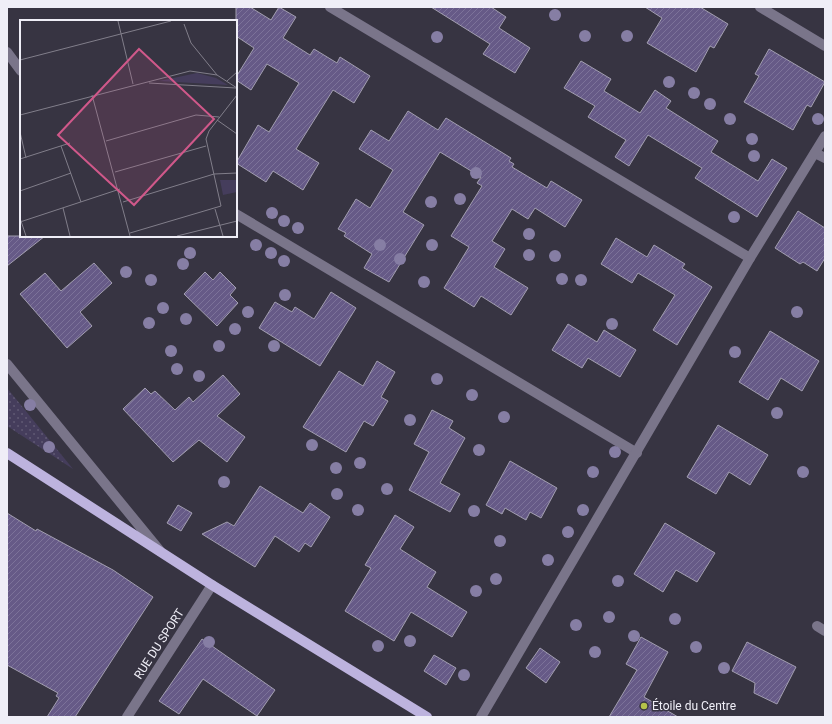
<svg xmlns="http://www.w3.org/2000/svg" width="832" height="724" viewBox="0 0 832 724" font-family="Roboto,sans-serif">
<defs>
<pattern id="grass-dots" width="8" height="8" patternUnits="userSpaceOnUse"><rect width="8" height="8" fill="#453d5c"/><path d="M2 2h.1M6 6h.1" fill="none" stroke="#605974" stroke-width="1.8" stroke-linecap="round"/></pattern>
<pattern id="building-hatch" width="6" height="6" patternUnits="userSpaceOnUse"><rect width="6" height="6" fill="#665a87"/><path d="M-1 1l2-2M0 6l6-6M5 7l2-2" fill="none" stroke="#7c7299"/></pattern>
</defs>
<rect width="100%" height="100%" fill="#373442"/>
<polygon fill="url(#grass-dots)" points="7,388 73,469 7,426"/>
<g fill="url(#building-hatch)" stroke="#a29eb0">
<polygon points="236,7 250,7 271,20 279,7 296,17 283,38 310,55 314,49 337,63 340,57 370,76 354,103 333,90 296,149 319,163 303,190 273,171 266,182 236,163 258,125 269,132 299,83 267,64 251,90 236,80 236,77 254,48 236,36"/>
<polygon points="431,7 491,7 506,17 499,28 530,48 515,73 483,54 490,44"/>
<polygon points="645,7 700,7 728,24 714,48 710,46 696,72 647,43 662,18"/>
<polygon points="769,49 825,82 811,107 807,105 793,130 744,102 759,76 755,74"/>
<polygon points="581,61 611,79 604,91 640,113 655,90 671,101 666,108 718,141 711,152 758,181 772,159 787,168 757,217 695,178 702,168 648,135 629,166 615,157 626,140 588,117 595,106 564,88"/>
<polygon points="408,111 438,130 446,118 511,158 509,161 514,164 512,167 547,188 551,181 582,200 565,227 535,208 528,219 512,209 492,241 505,249 494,267 528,288 511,315 481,296 474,307 444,288 469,247 451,236 482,186 477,183 481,177 440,152 403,212 424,225 389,282 364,268 372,254 344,236 346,233 338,229 356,199 370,208 393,170 359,149 371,130 389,141"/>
<polygon points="798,211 825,228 825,258 817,271 803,262 800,264 775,248"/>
<polygon points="7,236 45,236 7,266"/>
<polygon points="616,238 647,257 654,245 685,264 682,268 712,287 677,345 653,330 675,295 638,273 632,283 601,264"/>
<polygon points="94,263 112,283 80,312 92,326 67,348 20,294 45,273 61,291"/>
<polygon points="205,272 213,280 220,272 236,288 230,295 238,303 217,326 184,294"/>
<polygon points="331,292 356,308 320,366 259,328 275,302 292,312 295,307 314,319"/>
<polygon points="568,324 597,342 604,330 636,350 620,377 588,358 582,368 552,350"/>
<polygon points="770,331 819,361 802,391 781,378 768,400 739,382"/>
<polygon points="377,361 395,372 381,397 388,401 373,426 364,421 346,452 303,427 339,371 363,386"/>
<polygon points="223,375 240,394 217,416 245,437 227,462 199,440 173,462 123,409 145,388 151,394 155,391 175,410 189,397 193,402"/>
<polygon points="432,410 453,421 449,428 465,438 440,483 460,494 450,512 409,490 429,452 414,444"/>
<polygon points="718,425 768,455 750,485 729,472 716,494 687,477"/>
<polygon points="510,461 557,488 541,518 530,512 526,520 505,508 502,514 486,505"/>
<polygon points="260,486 303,513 310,503 330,517 311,547 305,543 299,552 275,536 255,567 202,534 227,522 234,526"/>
<polygon points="178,505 192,513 181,531 167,523"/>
<polygon points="7,513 36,531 37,529 113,570 153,597 75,717 47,717 59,698 56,696 58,693 7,665"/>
<polygon points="395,515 414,527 400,549 436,572 427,587 467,612 452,637 411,612 394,641 345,611 371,568 365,565"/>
<polygon points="665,523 715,553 697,582 676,570 663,592 634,574"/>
<polygon points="641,637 668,652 644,697 678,717 609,717 637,670 626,664"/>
<polygon points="202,639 275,690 257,716 203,679 179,714 159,701"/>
<polygon points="747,642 796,667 777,704 754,693 755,683 732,671"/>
<polygon points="540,648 560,662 546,683 526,668"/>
<polygon points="434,655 456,668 446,685 424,671"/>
</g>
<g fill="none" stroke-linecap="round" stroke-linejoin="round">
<g stroke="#7a758a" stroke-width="10">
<polyline points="330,7 750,258"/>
<polyline points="760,7 825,46"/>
<polyline points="7,52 21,71"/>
<polyline points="815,153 825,158"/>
<polyline points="236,214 637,453"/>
<polyline points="7,364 160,551"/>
<polyline points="817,626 825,631"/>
<polyline points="127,717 212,585"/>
<polyline points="481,717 750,258 825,136"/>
</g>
<polyline stroke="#bdb3de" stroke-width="10" points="7,453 212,585 427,717"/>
</g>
<g fill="#867ea4">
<circle cx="555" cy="15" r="6"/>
<circle cx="585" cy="36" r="6"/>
<circle cx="627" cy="36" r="6"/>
<circle cx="437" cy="37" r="6"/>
<circle cx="669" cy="82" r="6"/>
<circle cx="694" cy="93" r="6"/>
<circle cx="710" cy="104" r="6"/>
<circle cx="730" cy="119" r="6"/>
<circle cx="818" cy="119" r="6"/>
<circle cx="752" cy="139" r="6"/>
<circle cx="754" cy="156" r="6"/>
<circle cx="476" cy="173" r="6"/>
<circle cx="460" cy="199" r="6"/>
<circle cx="431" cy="202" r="6"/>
<circle cx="272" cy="213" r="6"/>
<circle cx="734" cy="217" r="6"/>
<circle cx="284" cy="221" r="6"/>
<circle cx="298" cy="228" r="6"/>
<circle cx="529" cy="234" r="6"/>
<circle cx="256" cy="245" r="6"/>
<circle cx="380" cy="245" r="6"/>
<circle cx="432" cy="245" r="6"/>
<circle cx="190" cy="253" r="6"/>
<circle cx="271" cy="253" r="6"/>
<circle cx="529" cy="255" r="6"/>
<circle cx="555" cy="256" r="6"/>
<circle cx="400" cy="259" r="6"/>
<circle cx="284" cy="261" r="6"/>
<circle cx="183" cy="264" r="6"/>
<circle cx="126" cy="272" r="6"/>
<circle cx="562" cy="279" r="6"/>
<circle cx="151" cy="280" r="6"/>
<circle cx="581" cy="280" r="6"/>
<circle cx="424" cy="282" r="6"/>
<circle cx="285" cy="295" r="6"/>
<circle cx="163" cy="308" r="6"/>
<circle cx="248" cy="312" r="6"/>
<circle cx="797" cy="312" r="6"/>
<circle cx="186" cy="319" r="6"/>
<circle cx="149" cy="323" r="6"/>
<circle cx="612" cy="324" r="6"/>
<circle cx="235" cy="329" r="6"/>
<circle cx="219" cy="346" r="6"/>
<circle cx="274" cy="346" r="6"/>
<circle cx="171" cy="351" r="6"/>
<circle cx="735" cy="352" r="6"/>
<circle cx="177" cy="369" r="6"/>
<circle cx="199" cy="376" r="6"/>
<circle cx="437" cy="379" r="6"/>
<circle cx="472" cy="395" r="6"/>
<circle cx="30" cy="405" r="6"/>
<circle cx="777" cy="413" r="6"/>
<circle cx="504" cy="417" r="6"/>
<circle cx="410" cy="420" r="6"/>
<circle cx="312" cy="445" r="6"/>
<circle cx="49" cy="447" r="6"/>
<circle cx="479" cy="450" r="6"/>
<circle cx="615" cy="452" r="6"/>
<circle cx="360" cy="463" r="6"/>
<circle cx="336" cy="468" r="6"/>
<circle cx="593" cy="472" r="6"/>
<circle cx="803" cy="472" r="6"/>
<circle cx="224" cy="482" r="6"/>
<circle cx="387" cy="489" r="6"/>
<circle cx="337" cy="494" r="6"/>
<circle cx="358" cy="510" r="6"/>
<circle cx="583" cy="510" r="6"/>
<circle cx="474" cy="511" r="6"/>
<circle cx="568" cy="532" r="6"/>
<circle cx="500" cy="541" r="6"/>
<circle cx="548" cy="560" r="6"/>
<circle cx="496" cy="579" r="6"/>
<circle cx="618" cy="581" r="6"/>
<circle cx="476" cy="591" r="6"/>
<circle cx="609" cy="617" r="6"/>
<circle cx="675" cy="619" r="6"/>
<circle cx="576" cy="625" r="6"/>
<circle cx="634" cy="636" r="6"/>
<circle cx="410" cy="641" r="6"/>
<circle cx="209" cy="642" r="6"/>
<circle cx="378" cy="646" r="6"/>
<circle cx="696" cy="647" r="6"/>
<circle cx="595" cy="652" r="6"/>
<circle cx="724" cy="668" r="6"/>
<circle cx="464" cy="675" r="6"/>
</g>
<circle fill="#b5c24a" stroke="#373442" stroke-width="1.5" cx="644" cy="706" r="4"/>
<g text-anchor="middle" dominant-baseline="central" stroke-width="3" stroke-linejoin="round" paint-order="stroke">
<g font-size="12" fill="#efeef7" stroke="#373442">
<text transform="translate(159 644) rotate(-57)">RUE DU SPORT</text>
</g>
<g font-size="12" fill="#efeef7" stroke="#373442" text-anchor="start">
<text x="652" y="706">Étoile du Centre</text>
</g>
</g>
<g transform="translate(20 20)">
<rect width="217" height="217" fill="#373442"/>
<path d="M177,53L196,58L208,65L139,61ZM200,160H216L217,172L203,175Z" fill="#453d5c"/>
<path fill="none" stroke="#817e8a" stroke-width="1" d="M98,1L113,64M164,4L171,23L197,55M0,40L151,1M207,61L217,52M129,63L216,68M72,75L110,216M0,95L170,51L197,55L217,68M197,100L217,114M0,112L6,138M86,121L176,95L199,97M41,126L61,182M0,139L50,123M95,152L186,126M0,171L51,153M103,182L194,154L217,153M43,188L50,216M195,189L203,216M0,198L6,216M0,202L100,169M110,213L201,186L186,119L189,111L217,75M157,216L217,201"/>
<path fill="#d0588a" fill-opacity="0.15" stroke="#d0588a" stroke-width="2" d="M119,29L194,99L114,185L38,115Z"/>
<rect width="217" height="217" fill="none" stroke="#efeef7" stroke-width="2"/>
</g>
<rect width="832" height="724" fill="none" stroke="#efeef7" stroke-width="16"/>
</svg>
